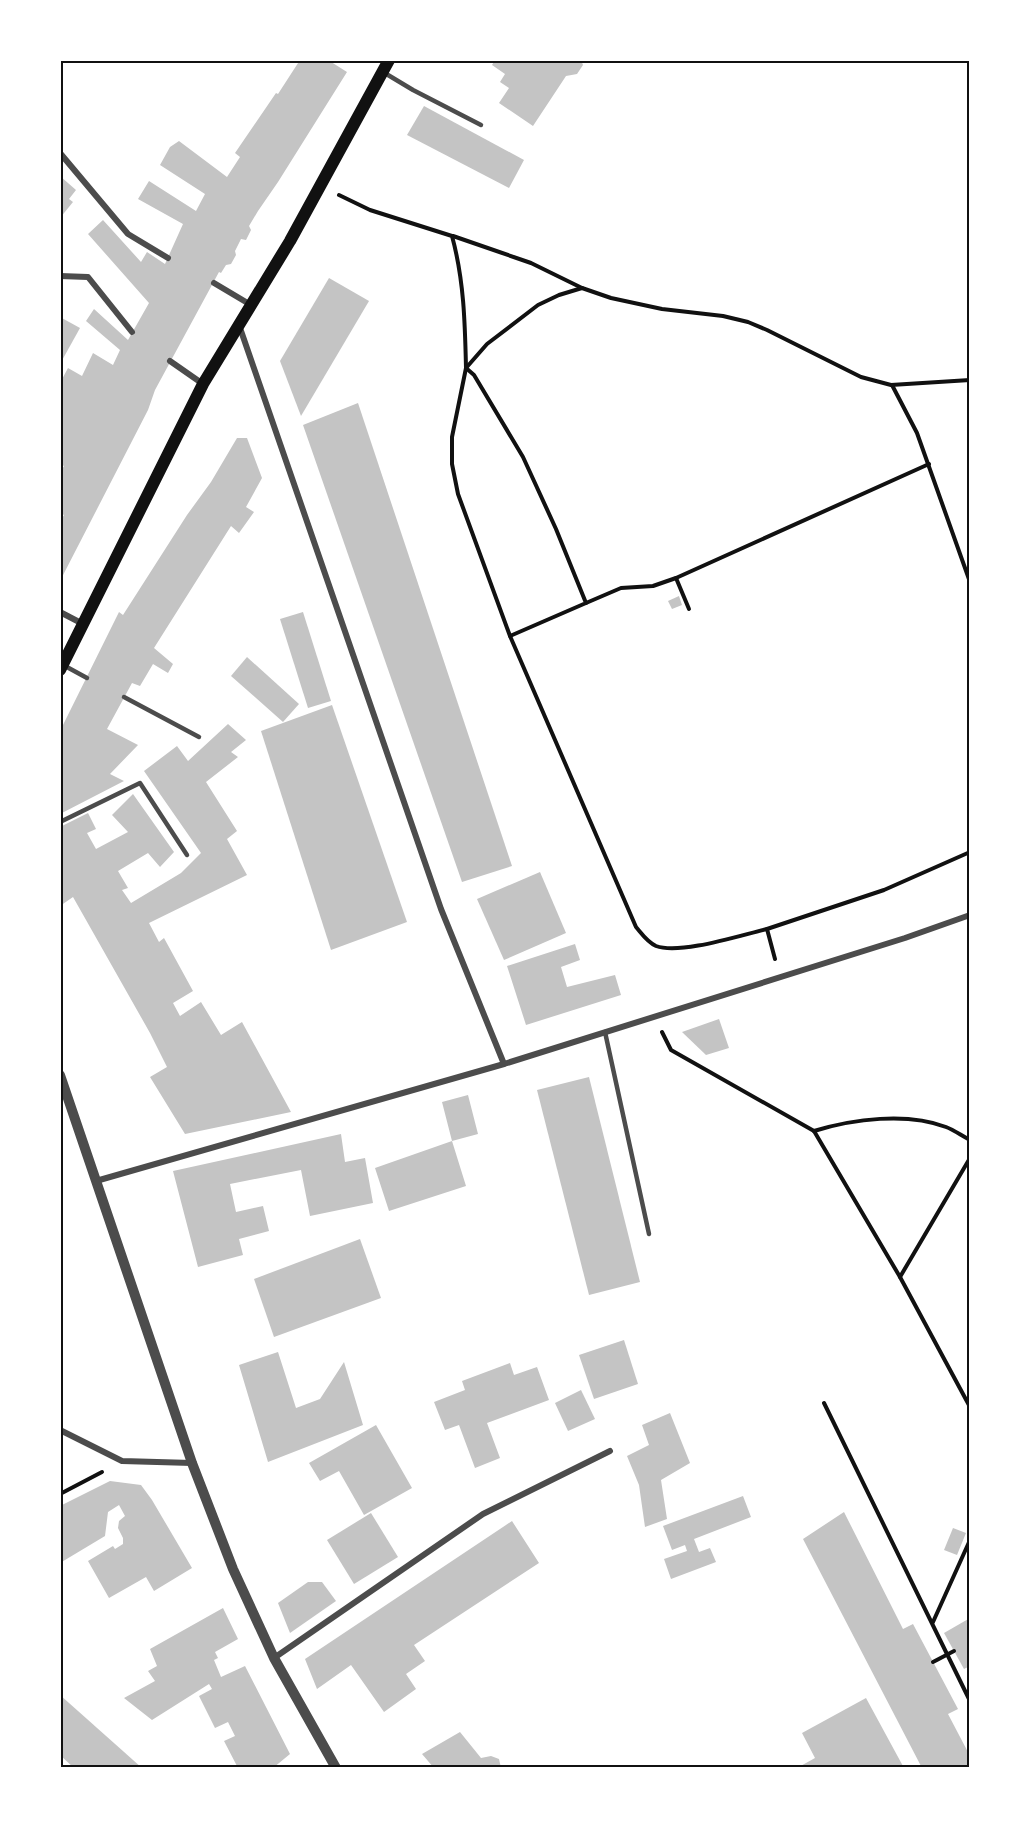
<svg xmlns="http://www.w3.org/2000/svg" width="1030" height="1828" viewBox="0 0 1030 1828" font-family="'IBM Plex Sans',sans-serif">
<rect width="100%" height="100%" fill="#fff"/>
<g fill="#c4c4c4">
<polygon points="300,60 328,60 347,72 278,182 258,211 249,226 251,230 246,240 241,239 235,251 236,255 231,264 226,265 221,273 219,272 155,390 148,410 60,581 60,522 64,515 60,513 60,495 63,489 60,488 60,473 64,466 60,464 60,383 68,368 82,376 93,353 113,365 120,350 86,321 94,309 128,340 149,303 88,234 103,220 141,262 147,252 165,264 183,224 138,199 149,181 196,211 205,194 160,165 170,147 179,141 227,177 240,157 235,153 276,93 278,94"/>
<polygon points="495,60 581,60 583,65 577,74 566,76 533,126 499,103 509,88 500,82 505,74 492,65"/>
<polygon points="424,106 524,160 509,188 407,135"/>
<polygon points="60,176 76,190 69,199 73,202 60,218"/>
<polygon points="329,278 369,301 301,416 280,361"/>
<polygon points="60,317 80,328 60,364"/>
<polygon points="358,403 512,866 462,882 303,425"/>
<polygon points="237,438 247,438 262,478 246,507 254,512 239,533 231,526 154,648 173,664 168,673 153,664 140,686 132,683 107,729 138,745 110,774 124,781 60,814 60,731 119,612 123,615 187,515 211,482"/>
<polygon points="679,596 682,605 672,609 668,601"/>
<polygon points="303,612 331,701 308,708 280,619"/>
<polygon points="247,657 299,704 283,722 231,676"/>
<polygon points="332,705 407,922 331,950 261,731"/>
<polygon points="228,724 246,740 231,752 238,757 206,782 237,831 227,839 247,875 149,923 159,942 164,938 193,991 173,1003 180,1016 201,1002 221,1035 242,1022 291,1112 185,1134 150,1077 167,1067 150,1033 73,897 60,906 60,827 88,813 96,829 87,833 96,849 128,832 112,815 133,794 174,852 160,867 148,853 118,871 128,888 122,890 131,903 181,873 201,853 144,771 177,746 188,761"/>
<polygon points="540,872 566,933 504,960 477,899"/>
<polygon points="575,944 580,960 561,967 567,987 615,975 621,995 526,1025 507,966"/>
<polygon points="719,1019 729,1048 706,1055 682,1032"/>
<polygon points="589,1077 640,1282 589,1295 537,1090"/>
<polygon points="468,1095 478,1134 452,1141 466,1186 389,1211 375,1168 452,1141 442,1102"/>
<polygon points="341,1134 345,1162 365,1158 373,1203 310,1216 301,1170 230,1184 236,1212 263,1206 269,1231 239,1239 243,1255 198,1267 173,1171"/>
<polygon points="360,1239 381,1298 274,1337 254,1279"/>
<polygon points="624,1340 638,1384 594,1399 579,1355"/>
<polygon points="278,1352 296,1408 320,1399 344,1362 363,1425 268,1462 239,1365"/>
<polygon points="510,1363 514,1375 537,1367 549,1400 487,1423 500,1458 475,1468 459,1425 445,1430 434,1402 465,1390 462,1381"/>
<polygon points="581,1390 595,1419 568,1431 555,1403"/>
<polygon points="670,1413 690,1463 661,1480 667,1519 645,1527 639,1485 627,1456 649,1445 642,1425"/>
<polygon points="376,1425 412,1488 364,1515 339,1471 320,1481 309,1463"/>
<polygon points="110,1481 141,1485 152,1500 192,1568 154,1591 146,1577 109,1598 88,1561 113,1546 115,1549 123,1544 123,1538 118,1528 119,1521 125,1516 119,1505 108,1512 105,1536 60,1563 60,1506"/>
<polygon points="743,1496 751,1517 694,1539 699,1552 710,1548 716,1562 671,1579 664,1559 687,1551 685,1545 672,1550 663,1526"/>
<polygon points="844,1512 903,1629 913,1624 958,1709 948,1714 970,1756 970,1768 922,1768 803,1539"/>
<polygon points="371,1513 398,1557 354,1584 327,1540"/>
<polygon points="512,1521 539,1563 414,1645 425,1661 406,1674 416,1689 384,1712 351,1665 317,1689 305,1659"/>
<polygon points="953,1528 966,1533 957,1555 944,1550"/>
<polygon points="308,1582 322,1582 336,1601 290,1633 278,1603"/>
<polygon points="223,1608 238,1639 215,1652 218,1658 214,1660 221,1677 245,1666 290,1754 273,1768 238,1768 224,1741 235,1736 228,1722 215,1728 199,1696 212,1689 209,1684 152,1720 124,1698 155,1681 148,1671 157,1666 150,1649"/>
<polygon points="970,1618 970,1666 964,1669 944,1633"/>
<polygon points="60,1695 78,1711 142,1768 74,1768 60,1755"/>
<polygon points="866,1698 904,1768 797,1768 815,1758 802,1733"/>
<polygon points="460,1732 481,1758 491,1756 499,1759 501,1768 434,1768 422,1754"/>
</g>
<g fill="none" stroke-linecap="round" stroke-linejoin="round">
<g stroke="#111" stroke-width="4">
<path d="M339,195L370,210L452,236C464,280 465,323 466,368L474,375L523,457L556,529L586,603L510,636"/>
<polyline points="453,236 531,263 582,288 611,298 662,309 723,316 748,322 767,330 861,377 891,385 970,380"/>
<path d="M582,288L559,295L538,305L487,344L466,368L452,437V464L458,494L510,636L636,927C642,934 647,942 656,946C680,955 741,935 767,929L775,959"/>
<polyline points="892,385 917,433 970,582"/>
<polyline points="676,578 689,609"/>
<polyline points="586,603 621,588 653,586 676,578 929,464"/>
<polyline points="767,929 884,890 970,852"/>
<polyline points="662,1032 671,1050 814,1131"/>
<polyline points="814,1131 900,1277 970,1407"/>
<path d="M814,1131C853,1119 907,1112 946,1127C954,1130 962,1136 970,1140"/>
<polyline points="900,1277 970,1158"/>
<polyline points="824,1403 970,1701"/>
<polyline points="60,1494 102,1472"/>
<polyline points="933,1622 970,1540"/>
<polyline points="933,1662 954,1651"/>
</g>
<g stroke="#4c4c4c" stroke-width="4.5">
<polyline points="383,72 413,90 481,125"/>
<polyline points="65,666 87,678"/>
<polyline points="124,697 199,737"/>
<polyline points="60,822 140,783 187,855"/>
<polyline points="605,1032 649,1234"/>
</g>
<g stroke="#4c4c4c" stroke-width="6">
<polyline points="60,153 128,234 168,258"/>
<polyline points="60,276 88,277 132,332"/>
<polyline points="214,283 251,305"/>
<polyline points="239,325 441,909 504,1064"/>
<polyline points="170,361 203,384"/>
<polyline points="60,612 83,624"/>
<polyline points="96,1181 504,1064 905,938 970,915"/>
<polyline points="60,1430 122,1461 192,1463"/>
<polyline points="274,1658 483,1514 610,1451"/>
</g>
<polyline stroke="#4c4c4c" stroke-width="10" points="60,1075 192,1463 233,1569 274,1658 336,1768"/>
<polyline stroke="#111" stroke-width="12" points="60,670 203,384 290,241 389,60"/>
</g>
<rect width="1030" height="1828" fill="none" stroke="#ffffff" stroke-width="123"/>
<rect x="62" y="62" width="906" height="1704" fill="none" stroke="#111" stroke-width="2"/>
</svg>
